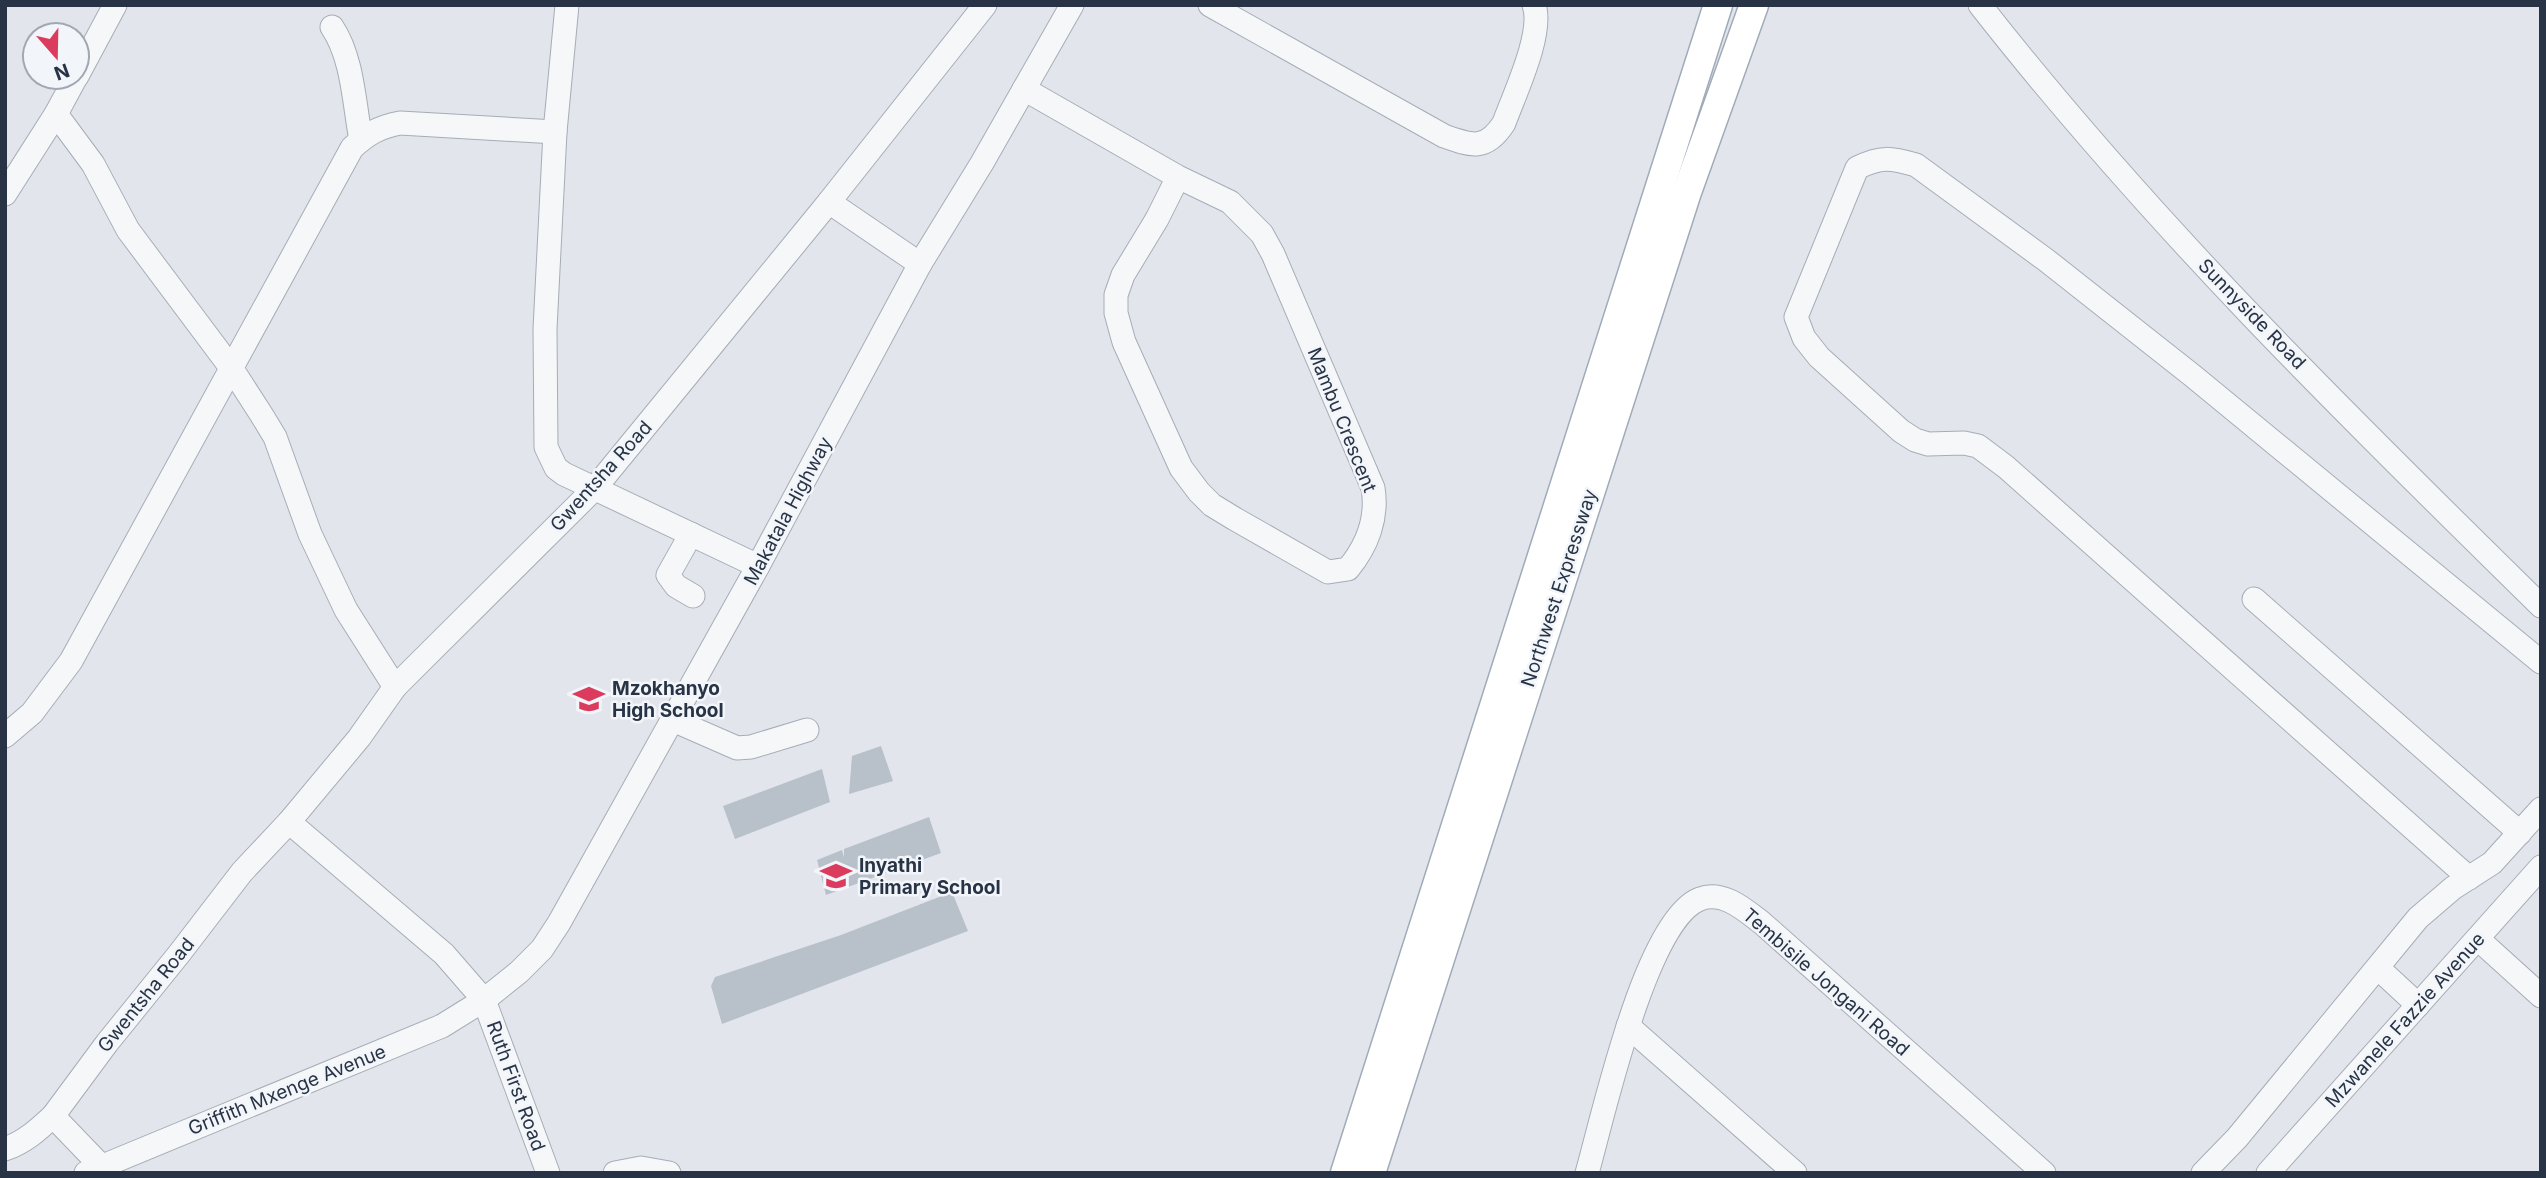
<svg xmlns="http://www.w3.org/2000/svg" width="2546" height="1178" viewBox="0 0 2546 1178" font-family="Inter,sans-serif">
<rect width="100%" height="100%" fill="#e2e6ec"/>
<g fill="#b8c0ca">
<polygon points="881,746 893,781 849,794 852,756"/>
<polygon points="822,769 830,802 735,839 723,806"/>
<polygon points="929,817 941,853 826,895 817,860 842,850 844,857 844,849"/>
<polygon points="952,892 968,931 722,1024 711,986 715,977 841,935"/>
</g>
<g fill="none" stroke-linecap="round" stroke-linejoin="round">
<defs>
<g id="minor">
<polyline points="567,5 555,132 545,329 546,447 556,468 564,474 758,566"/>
<path d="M1210,5L1444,136C1472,146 1486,151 1504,123C1514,95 1544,33 1534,5"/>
<path d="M1980,5C2149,221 2345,414 2541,606"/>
<path d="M332,27C353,58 354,104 361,140"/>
<polyline points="77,76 115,5"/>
<path d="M1024,89L1178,177L1230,202L1262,234L1273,254L1373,488C1378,518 1367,546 1348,569L1328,572L1235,519L1212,505L1199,492L1181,468L1124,342L1116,313V295L1123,275L1157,219L1178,177"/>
<polyline points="56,114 93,164 128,230 232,369 261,414 275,437 310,534 346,610 395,687"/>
<polyline points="5,194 56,114 76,77"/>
<polyline points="829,202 985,5"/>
<polyline points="691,534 668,575 676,586 693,596"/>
<polyline points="2254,599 2520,833"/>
<polyline points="673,720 737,748 751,747 807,730"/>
<path d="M5,736L32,713L71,661L352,148C367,134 379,127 400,123L555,132"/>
<polyline points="289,822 444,954 484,1000 548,1173"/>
<path d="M2469,878L2006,467L1978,446L1964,443L1928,444L1915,440L1901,431L1819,357L1804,338L1796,317L1857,168C1881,156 1891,158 1916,165L2046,260L2193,376L2541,662"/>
<polyline points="2478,939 2541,996"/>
<polyline points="2378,968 2418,1005"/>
<polyline points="1628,1026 1795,1173"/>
<path d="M5,1149C25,1142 38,1130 53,1116"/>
<polyline points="102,1167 53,1116 107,1043 179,954 242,872 289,822 359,738 395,687 595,488 829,202 920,264"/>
<polyline points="86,1173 442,1026 484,1000 519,972 542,949 559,923 758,566 920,264 982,163 1072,5"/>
<polyline points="615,1173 641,1168 669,1173"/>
<path d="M1587,1173C1603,1117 1646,919 1700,899C1723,890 1745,910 1762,923L2044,1173"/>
<polyline points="2203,1173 2237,1138 2418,918 2453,888 2492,863 2541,809"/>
<polyline points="2268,1173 2541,867"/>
</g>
<g id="major">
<polyline points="1345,1173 1718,5"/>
<polyline points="1371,1173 1687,192 1754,5"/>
</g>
</defs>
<use href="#minor" stroke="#a6adb7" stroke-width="25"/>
<use href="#major" stroke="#a0abb9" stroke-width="31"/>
<use href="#minor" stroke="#f5f7f9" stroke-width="23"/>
<use href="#major" stroke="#fff" stroke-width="28"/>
</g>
<defs>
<symbol id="school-bare" viewBox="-9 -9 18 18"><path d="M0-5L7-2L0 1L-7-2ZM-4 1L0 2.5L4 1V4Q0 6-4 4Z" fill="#db3c5e" stroke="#f2f5f9" stroke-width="2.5" paint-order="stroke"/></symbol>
</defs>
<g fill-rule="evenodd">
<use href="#school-bare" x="567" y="677" width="44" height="44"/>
<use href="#school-bare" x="814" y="854" width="44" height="44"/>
</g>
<g text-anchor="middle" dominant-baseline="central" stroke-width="5" stroke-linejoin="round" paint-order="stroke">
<g font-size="19" fill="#283445" stroke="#f2f5f9">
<text transform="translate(2252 314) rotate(46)">Sunnyside Road</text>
<text transform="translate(1342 420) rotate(68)">Mambu Crescent</text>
<text transform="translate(601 476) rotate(-48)">Gwentsha Road</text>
<text transform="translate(788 511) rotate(-62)">Makatala Highway</text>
<text transform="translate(1559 588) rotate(-72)">Northwest Expressway</text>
<text transform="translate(1826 982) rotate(41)">Tembisile Jongani Road</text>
<text transform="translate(146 995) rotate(-51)">Gwentsha Road</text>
<text transform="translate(2405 1020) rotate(-48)">Mzwanele Fazzie Avenue</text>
<text transform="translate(516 1086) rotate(70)">Ruth First Road</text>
<text transform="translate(287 1090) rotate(-22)">Griffith Mxenge Avenue</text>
</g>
<g font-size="19" font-weight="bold" fill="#283445" stroke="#f2f5f9" text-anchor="start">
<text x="612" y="688">Mzokhanyo<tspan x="612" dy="22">High School</tspan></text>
<text x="859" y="865">Inyathi<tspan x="859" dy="22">Primary School</tspan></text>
</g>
</g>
<rect width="2546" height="1178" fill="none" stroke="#283445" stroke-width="14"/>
<g transform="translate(56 56) rotate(160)"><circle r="33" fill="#f2f5f9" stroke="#a1a8b1" stroke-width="2"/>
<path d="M0-5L12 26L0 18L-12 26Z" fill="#db3c5e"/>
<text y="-10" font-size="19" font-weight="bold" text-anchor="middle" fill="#283445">N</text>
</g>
</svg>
